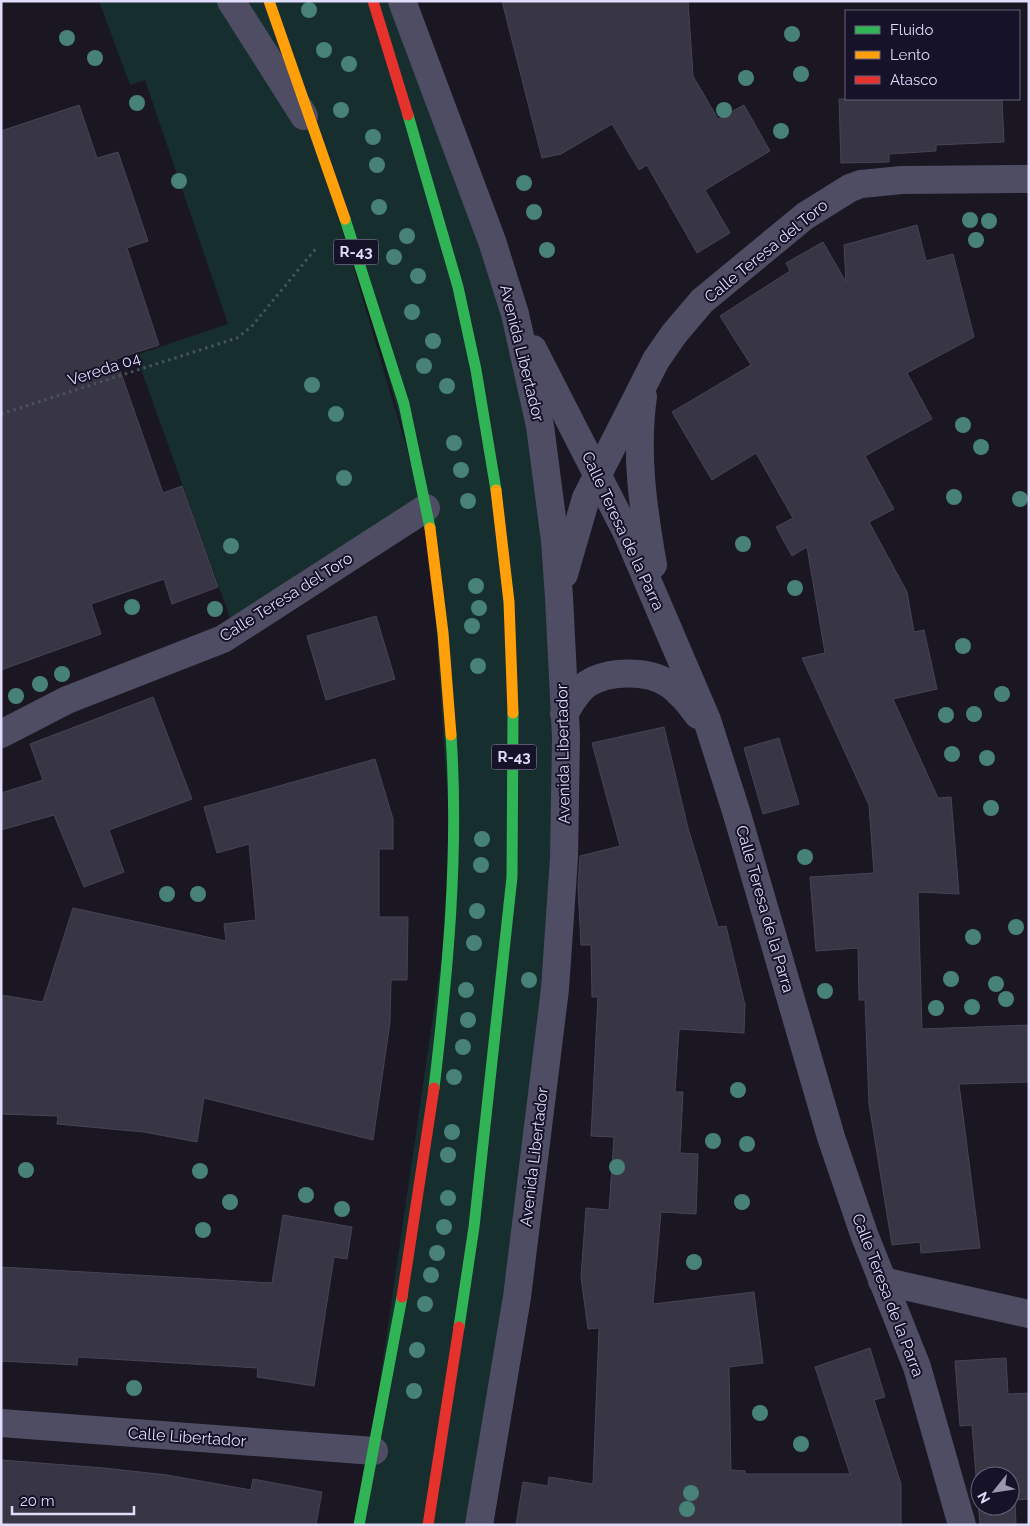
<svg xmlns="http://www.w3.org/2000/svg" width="1030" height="1526" viewBox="0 0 1030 1526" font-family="Raleway,sans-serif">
<rect width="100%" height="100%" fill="#1a1723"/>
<g fill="#172e2e">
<polygon points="99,1 229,1 315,137 424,507 234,629 136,355 228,324 145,80 130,85"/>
<polygon points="231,1 402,1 540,426 564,858 479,1525 359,1525 453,879 429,522 333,182"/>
</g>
<g fill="#383644" stroke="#474356" fill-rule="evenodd">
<polygon points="502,1 688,1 693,76 718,119 744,105 770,151 705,190 730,233 697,253 647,165 639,170 612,124 561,154 542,158"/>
<polygon points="839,99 1002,99 1004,142 936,145 936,151 889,154 889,162 841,163"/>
<polygon points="79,105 97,158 118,152 148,241 127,248 159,345 116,359 163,493 182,486 218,587 172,604 164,579 91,604 101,634 1,670 1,131"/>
<polygon points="917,225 926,261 953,254 974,337 907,373 932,419 865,456 894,509 869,522 907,592 914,632 924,630 937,689 893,699 938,798 951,797 959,894 918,892 922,1029 1029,1025 1029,1082 959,1084 980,1248 921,1253 920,1242 892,1245 869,1104 865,1000 859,1000 858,948 816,951 810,877 874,873 869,805 802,658 825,653 807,547 792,556 776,527 793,518 756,453 712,480 672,412 751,365 720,316 790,271 786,263 823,242 846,282 844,245"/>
<polygon points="376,616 395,679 326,700 307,636"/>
<polygon points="153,697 192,799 109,830 124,872 84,887 54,815 1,830 1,793 43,780 30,744"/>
<polygon points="664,727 688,828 718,927 726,926 745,1005 744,1033 679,1029 675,1092 683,1092 680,1153 698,1154 696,1214 661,1212 653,1304 754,1292 763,1363 729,1367 731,1470 745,1471 745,1474 850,1474 815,1367 870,1348 885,1397 874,1400 901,1484 901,1525 516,1525 523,1482 548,1486 549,1477 593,1484 599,1328 588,1329 581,1277 586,1208 609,1210 614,1137 591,1136 598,997 592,997 591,945 581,945 578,887 580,856 620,846 592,743"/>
<polygon points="779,738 799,804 763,814 744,748"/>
<polygon points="375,759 393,819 393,849 379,849 379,917 408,917 407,980 391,980 390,1022 373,1140 204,1098 197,1142 144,1132 57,1124 58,1116 1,1114 1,995 43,1002 73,908 226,941 224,924 256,920 249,844 217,853 204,807"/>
<polygon points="283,1215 352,1227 347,1259 334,1257 314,1386 257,1377 258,1368 78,1357 77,1365 1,1361 1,1267 272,1283"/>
<path d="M1006,1358L1008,1394L1029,1393V1499L1015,1500L1016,1525H980L972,1425L960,1426L955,1361ZM980,1476H1010V1506H980Z"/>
<polygon points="1,1460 104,1468 167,1475 251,1490 253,1479 322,1492 316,1525 1,1525"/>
</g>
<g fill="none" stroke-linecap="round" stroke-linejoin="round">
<polyline stroke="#48535f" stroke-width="3" stroke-dasharray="2.5 4" stroke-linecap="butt" points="1,414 237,338 252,326 317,247"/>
<g stroke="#4e4d63" stroke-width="28">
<polyline points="231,1 304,116"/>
<polyline points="402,1 492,241 515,314 540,426 555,541 559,597 566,736 564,858 555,989 517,1297 479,1525"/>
<polyline points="533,349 627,533 707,720 736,811 831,1137 864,1234 917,1367 962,1525"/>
<path d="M643,396C635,453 643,508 653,565"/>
<polyline points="564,574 586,498 656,360 674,334 702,301 731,277 805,216 850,188 861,184 902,180 1029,179"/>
<path d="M564,714C571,703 576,692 587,684C609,670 648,670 669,684C680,692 690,704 698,715"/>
<polyline points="1,734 67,700 223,639 426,508"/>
<polyline points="882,1281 1029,1314"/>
<polyline points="1,1423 374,1451"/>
</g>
<g stroke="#30b455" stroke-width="11">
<polyline points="408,115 458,287 476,370 496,490"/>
<polyline points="345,219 404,404 430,528"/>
<path d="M434,1088C448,970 459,853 451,735"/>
<polyline points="459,1327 474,1227 512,877 513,713"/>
<polyline points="359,1525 402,1297"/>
</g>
<g stroke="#ff9f0a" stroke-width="11">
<polyline points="269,1 345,219"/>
<polyline points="496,490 509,602 513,713"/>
<polyline points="430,528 443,633 451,735"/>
</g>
<g stroke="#e5322d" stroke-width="11">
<polyline points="373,1 408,115"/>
<polyline points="402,1297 434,1088"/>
<polyline points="428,1525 459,1327"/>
</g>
</g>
<g fill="#478177">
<circle cx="309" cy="10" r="8"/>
<circle cx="792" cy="34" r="8"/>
<circle cx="67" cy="38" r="8"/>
<circle cx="324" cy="50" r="8"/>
<circle cx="95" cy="58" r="8"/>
<circle cx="349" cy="64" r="8"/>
<circle cx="801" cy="74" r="8"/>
<circle cx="746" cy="78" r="8"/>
<circle cx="137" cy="103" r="8"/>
<circle cx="341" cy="110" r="8"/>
<circle cx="724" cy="110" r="8"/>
<circle cx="781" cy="131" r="8"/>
<circle cx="373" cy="137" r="8"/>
<circle cx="377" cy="165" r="8"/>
<circle cx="179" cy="181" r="8"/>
<circle cx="524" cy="183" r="8"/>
<circle cx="379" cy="207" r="8"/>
<circle cx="534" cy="212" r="8"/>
<circle cx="970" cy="220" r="8"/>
<circle cx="989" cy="221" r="8"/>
<circle cx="407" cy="236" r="8"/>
<circle cx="976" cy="240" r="8"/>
<circle cx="547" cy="250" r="8"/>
<circle cx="394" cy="257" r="8"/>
<circle cx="418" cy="276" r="8"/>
<circle cx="412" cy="312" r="8"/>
<circle cx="433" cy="341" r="8"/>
<circle cx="424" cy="366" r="8"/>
<circle cx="312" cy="385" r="8"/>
<circle cx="447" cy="386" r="8"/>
<circle cx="336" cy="414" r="8"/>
<circle cx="963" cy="425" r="8"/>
<circle cx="454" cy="443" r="8"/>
<circle cx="981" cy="447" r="8"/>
<circle cx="461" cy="470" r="8"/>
<circle cx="344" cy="478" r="8"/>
<circle cx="954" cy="497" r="8"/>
<circle cx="1020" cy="499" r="8"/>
<circle cx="468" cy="501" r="8"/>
<circle cx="743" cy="544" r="8"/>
<circle cx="231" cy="546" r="8"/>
<circle cx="476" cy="586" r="8"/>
<circle cx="795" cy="588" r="8"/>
<circle cx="132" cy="607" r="8"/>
<circle cx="479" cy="608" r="8"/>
<circle cx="215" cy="609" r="8"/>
<circle cx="472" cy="626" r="8"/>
<circle cx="963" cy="646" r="8"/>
<circle cx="478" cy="666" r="8"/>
<circle cx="62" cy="674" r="8"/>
<circle cx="40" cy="684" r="8"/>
<circle cx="1002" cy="694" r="8"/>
<circle cx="16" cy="696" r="8"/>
<circle cx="974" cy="714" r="8"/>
<circle cx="946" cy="715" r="8"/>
<circle cx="952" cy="754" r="8"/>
<circle cx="987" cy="758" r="8"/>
<circle cx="991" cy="808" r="8"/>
<circle cx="482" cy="839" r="8"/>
<circle cx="805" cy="857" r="8"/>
<circle cx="481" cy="865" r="8"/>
<circle cx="167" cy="894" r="8"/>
<circle cx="198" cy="894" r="8"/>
<circle cx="477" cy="911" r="8"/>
<circle cx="1016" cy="927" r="8"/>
<circle cx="973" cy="937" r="8"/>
<circle cx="474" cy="943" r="8"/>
<circle cx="951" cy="979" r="8"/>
<circle cx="529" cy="980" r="8"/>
<circle cx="996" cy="984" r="8"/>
<circle cx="466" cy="990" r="8"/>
<circle cx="825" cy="991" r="8"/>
<circle cx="1006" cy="999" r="8"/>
<circle cx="972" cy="1007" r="8"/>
<circle cx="936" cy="1008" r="8"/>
<circle cx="468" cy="1020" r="8"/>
<circle cx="463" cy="1047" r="8"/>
<circle cx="454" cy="1077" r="8"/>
<circle cx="738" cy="1090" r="8"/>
<circle cx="452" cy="1132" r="8"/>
<circle cx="713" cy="1141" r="8"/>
<circle cx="747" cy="1144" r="8"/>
<circle cx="448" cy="1155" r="8"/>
<circle cx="617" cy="1167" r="8"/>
<circle cx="26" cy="1170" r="8"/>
<circle cx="200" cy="1171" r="8"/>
<circle cx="306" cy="1195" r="8"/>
<circle cx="448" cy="1198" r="8"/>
<circle cx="230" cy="1202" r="8"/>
<circle cx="742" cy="1202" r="8"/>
<circle cx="342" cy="1209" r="8"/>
<circle cx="444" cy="1227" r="8"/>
<circle cx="203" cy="1230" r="8"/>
<circle cx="437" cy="1253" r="8"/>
<circle cx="694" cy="1262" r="8"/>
<circle cx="431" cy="1275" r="8"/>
<circle cx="425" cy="1304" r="8"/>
<circle cx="417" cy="1350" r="8"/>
<circle cx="134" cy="1388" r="8"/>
<circle cx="414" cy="1391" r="8"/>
<circle cx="760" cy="1413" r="8"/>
<circle cx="801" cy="1444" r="8"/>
<circle cx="691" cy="1493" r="8"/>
<circle cx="687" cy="1509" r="8"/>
</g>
<g text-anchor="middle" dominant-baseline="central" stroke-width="4" stroke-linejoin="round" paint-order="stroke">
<g fill="#161228" stroke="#a39fbc" stroke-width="1">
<rect x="333.5" y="239.5" width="45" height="25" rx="4"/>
<rect x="491.5" y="744.5" width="45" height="25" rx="4"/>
</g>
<g font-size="15" font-weight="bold" fill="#dfdcfc">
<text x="356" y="252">R-43</text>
<text x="514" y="757">R-43</text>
</g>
<g font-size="16" fill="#dfdcfc" stroke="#161228">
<text transform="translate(766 251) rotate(-39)">Calle Teresa del Toro</text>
<text transform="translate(522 353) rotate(76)">Avenida Libertador</text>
<text transform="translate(104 369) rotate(-18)">Vereda 04</text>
<text transform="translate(623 531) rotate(65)">Calle Teresa de la Parra</text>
<text transform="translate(286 597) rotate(-32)">Calle Teresa del Toro</text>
<text transform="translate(563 754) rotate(-91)">Avenida Libertador</text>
<text transform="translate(765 909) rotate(74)">Calle Teresa de la Parra</text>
<text transform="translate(534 1157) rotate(-83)">Avenida Libertador</text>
<text transform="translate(888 1295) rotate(69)">Calle Teresa de la Parra</text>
<text transform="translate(187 1437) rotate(4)">Calle Libertador</text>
</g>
</g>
<rect width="1030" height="1526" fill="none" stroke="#dfdcfc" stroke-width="5"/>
<rect x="845" y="10" width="175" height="90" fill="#161228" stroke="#66637d"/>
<rect x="855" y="26" width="25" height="8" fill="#30b455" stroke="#66637d"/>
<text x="890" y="35" font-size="15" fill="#dfdcfc">Fluido</text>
<rect x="855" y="51" width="25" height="8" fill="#ff9f0a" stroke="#66637d"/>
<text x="890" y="60" font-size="15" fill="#dfdcfc">Lento</text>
<rect x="855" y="76" width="25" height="8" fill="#e5322d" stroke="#66637d"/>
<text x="890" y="85" font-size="15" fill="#dfdcfc">Atasco</text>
<g transform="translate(995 1491) rotate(240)"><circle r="24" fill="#161228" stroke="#66637d"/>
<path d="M0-4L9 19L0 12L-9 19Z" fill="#9a97b0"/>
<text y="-8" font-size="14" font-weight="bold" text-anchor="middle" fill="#dfdcfc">N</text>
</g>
<path d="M12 1506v8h122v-8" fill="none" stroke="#dfdcfc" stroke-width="2.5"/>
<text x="20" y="1506" font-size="15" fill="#dfdcfc" stroke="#161228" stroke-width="4" paint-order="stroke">20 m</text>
</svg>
